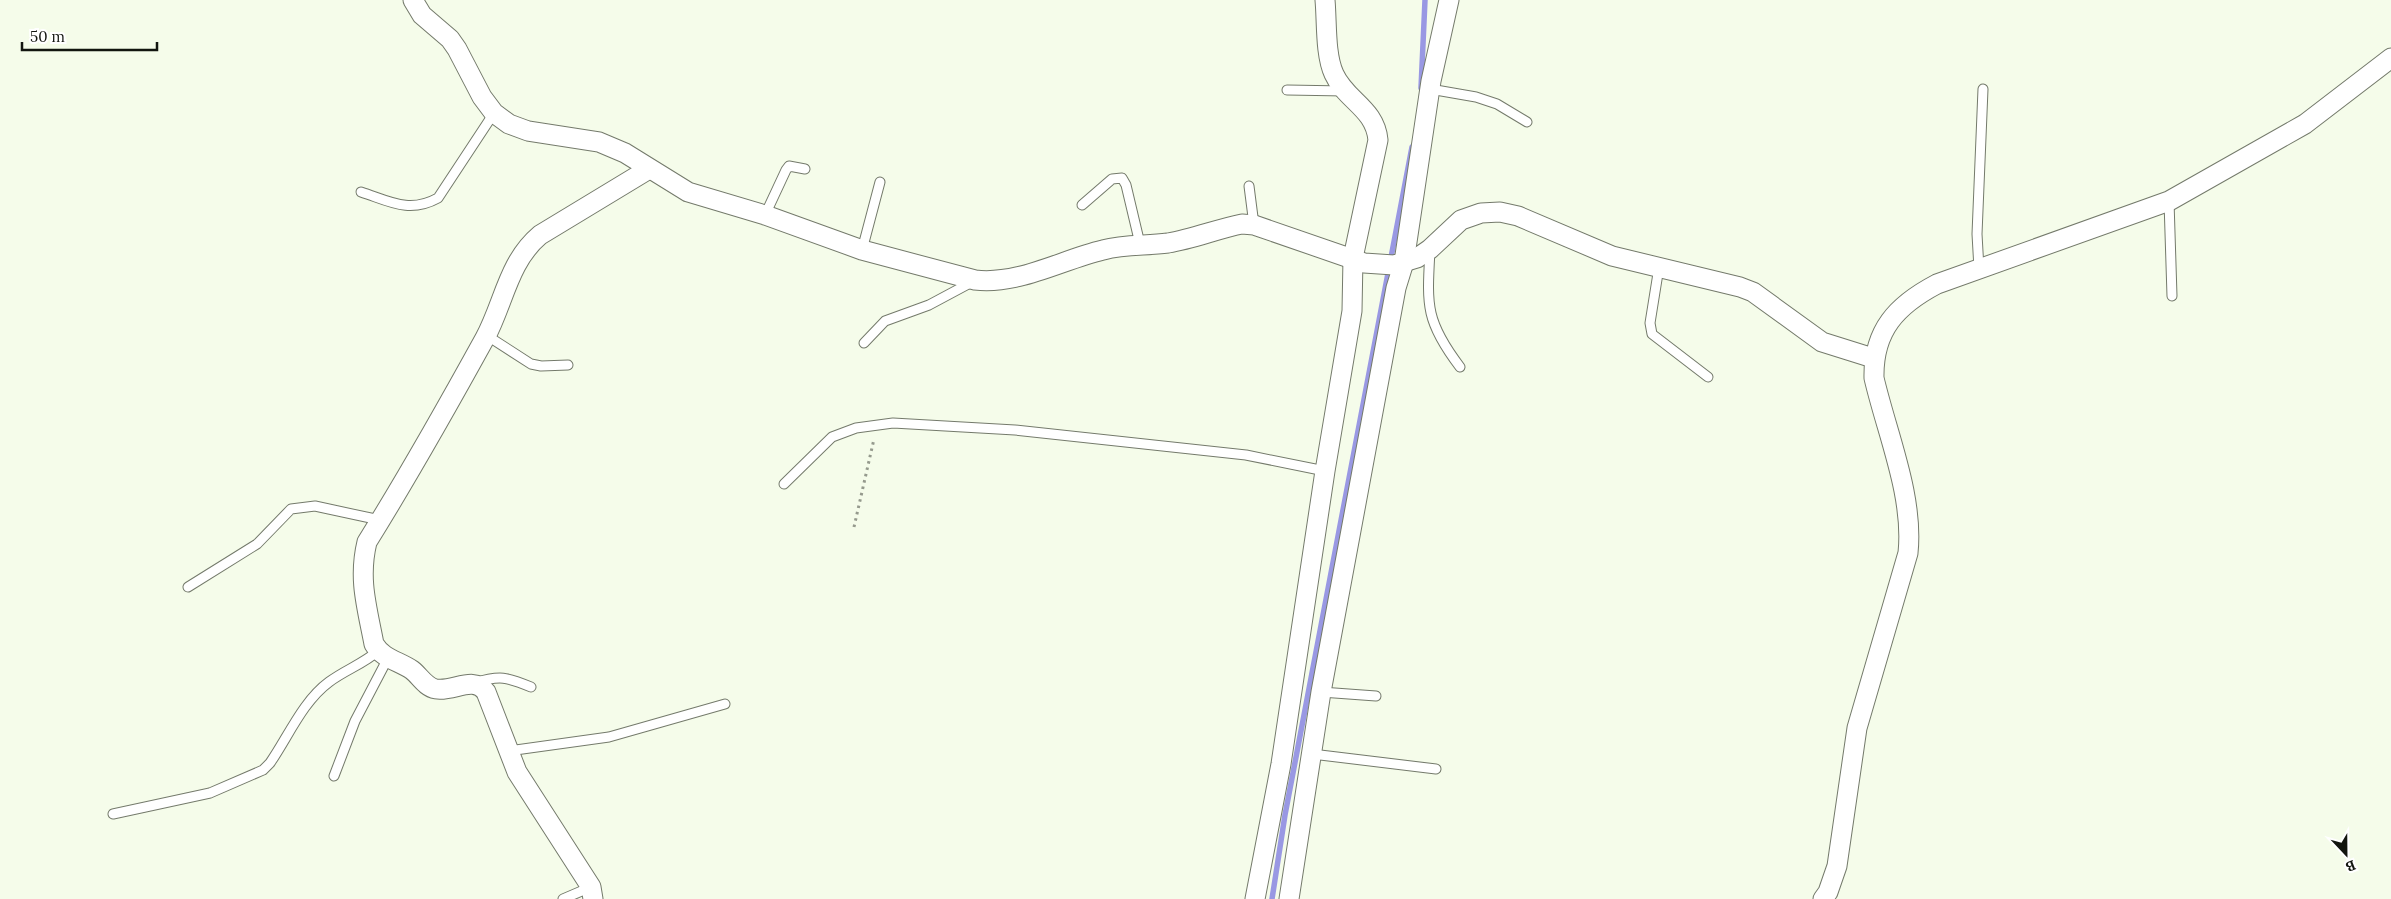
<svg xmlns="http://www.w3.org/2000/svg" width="2391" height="899" viewBox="0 0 2391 899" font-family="Lora,serif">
<rect width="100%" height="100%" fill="#f5fcea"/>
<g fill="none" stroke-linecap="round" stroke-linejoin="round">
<g stroke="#9998e3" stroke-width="5.5">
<polyline points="1421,88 1425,0"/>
<polyline points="1272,899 1285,815 1412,147"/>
</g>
<defs>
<g id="service">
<polyline points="1430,89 1476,97 1497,104 1527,122"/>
<polyline points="1287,90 1345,91"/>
<polyline points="1249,186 1254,225"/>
<path d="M361,192C389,201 409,214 438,198L494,113"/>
<polyline points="2169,201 2172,296"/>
<polyline points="1082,205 1112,179 1122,178 1126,185 1140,244"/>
<polyline points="765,215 786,170 789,166 805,169"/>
<polyline points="862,250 880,182"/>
<path d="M1430,250C1427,305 1425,321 1460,367"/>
<polyline points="1659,267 1650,323 1652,334 1708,377"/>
<polyline points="1979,269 1977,234 1983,89"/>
<polyline points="486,335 531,364 541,366 568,365"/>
<polyline points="864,343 885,321 929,305 972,282"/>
<polyline points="784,484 832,437 856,428 893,423 1015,430 1246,455 1325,471"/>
<polyline points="188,587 257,544 291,509 315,506 380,520"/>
<path d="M474,683C500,675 507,677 531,687"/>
<polyline points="1321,692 1376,696"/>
<polyline points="508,751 609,737 725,704"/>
<polyline points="1312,754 1436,769"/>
<polyline points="334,776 355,721 388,658"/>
<path d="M113,814L210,793L263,770L270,763C288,737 303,701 329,682C345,670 363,664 378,651"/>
<polyline points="563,899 591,887"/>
</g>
<g id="minor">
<path d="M413,0L422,15L450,39L457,49L482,97L494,113L509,124L528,131L599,142L625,153L688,192L765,215L862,250L975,280C1019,285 1061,260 1103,250C1125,244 1146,246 1168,243C1193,239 1217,229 1242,224L1254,225L1364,263L1394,265L1417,258L1430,249L1461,220L1481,213L1500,212L1518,216L1612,256L1740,287L1753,292L1822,342L1873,358"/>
<path d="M593,899L591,887L517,772L486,692C473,675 454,692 436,689C425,687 420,676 412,670C399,661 383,659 374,644C367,607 358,579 367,542C408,476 447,407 485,338C504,303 508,262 540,235L649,169"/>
<path d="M1255,899L1281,764L1325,471L1352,311L1353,258L1378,140C1375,108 1346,101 1334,74C1325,55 1327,21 1325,0"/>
<polyline points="1289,899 1321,692 1396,288 1404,262 1431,81 1449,0"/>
<path d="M1823,899L1828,892L1837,866L1857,728L1908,553C1914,496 1887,434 1874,378C1873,330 1897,305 1937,284L2169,201L2305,124L2391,58"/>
</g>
</defs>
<use href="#service" stroke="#747a6b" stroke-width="11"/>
<use href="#minor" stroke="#747a6b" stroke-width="21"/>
<polyline stroke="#959a8d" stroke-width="3" stroke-dasharray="2.5 4" stroke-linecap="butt" points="854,527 874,439"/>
<use href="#service" stroke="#fff" stroke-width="9"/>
<use href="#minor" stroke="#fff" stroke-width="19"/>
</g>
<g transform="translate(2346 854) rotate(158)" stroke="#ffffff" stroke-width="4" paint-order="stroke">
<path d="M0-4L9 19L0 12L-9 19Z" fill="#12150f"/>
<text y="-8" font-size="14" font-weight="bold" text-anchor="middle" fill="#12150f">B</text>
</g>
<path d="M22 42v8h135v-8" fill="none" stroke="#12150f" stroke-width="2.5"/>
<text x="30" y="42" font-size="15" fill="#12150f" stroke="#ffffff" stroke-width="4" paint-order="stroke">50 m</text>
</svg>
